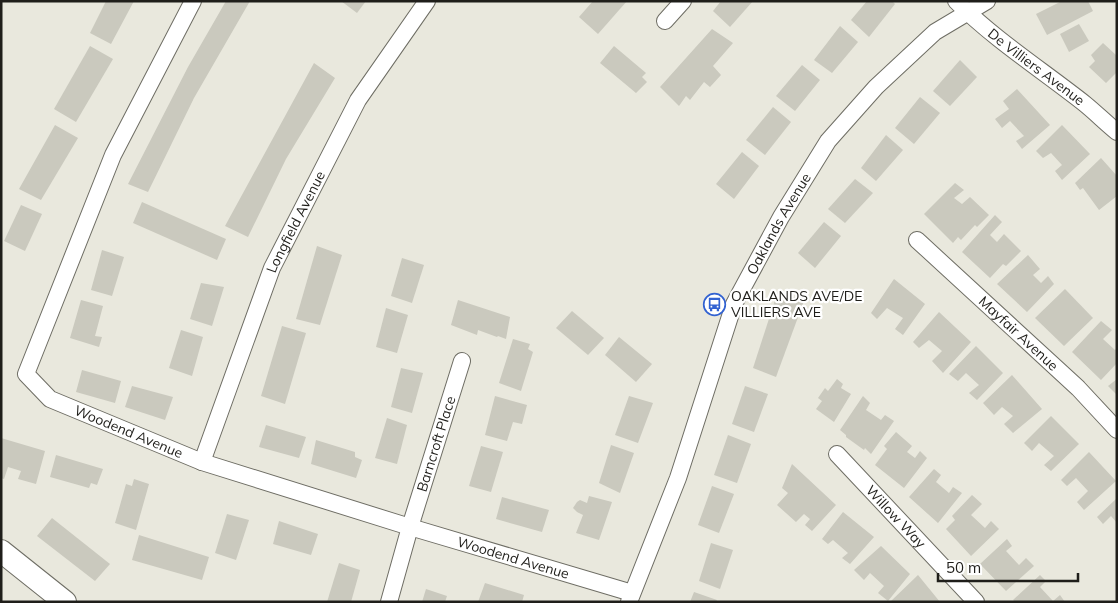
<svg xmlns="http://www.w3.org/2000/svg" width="1118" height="603" viewBox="0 0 1118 603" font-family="Mulish,sans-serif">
<rect width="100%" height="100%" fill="#e9e8dd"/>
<g fill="#cac9be">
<polygon points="106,1 134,1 111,44 90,33"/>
<polygon points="226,1 250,1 194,98 148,192 128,184 188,67"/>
<polygon points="341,1 366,1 357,13"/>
<polygon points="593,1 627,1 598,34 579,17"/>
<polygon points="721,1 753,1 730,27 713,11"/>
<polygon points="867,1 892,1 895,4 869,37 851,20"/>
<polygon points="1062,1 1088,1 1093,11 1047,35 1036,14"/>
<polygon points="1079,24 1089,41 1069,52 1060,34"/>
<polygon points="840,26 858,42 832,73 814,60"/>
<polygon points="712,29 733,43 713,66 721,75 710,87 704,82 690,100 686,96 679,106 660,87"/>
<polygon points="1103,43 1116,55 1117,54 1117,72 1106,83 1089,67 1095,61 1091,55"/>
<polygon points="90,46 113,59 76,122 54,109"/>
<polygon points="614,46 646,73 642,77 647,82 636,93 600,63"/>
<polygon points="960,60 977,77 950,106 933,91"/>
<polygon points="314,63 335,78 286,159 248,237 225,226"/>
<polygon points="802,65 820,80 795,111 776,96"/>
<polygon points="1017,89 1050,125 1022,149 1016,141 1024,136 1010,121 1002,128 995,119 1009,109 1003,101"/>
<polygon points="920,97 940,113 914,144 895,128"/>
<polygon points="773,107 791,122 765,155 746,140"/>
<polygon points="55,125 78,138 41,200 19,189"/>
<polygon points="1062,125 1090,154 1062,180 1055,171 1062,165 1051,153 1043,158 1036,151"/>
<polygon points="886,135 903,150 876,181 861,168"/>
<polygon points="742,152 759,166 734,199 716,184"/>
<polygon points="1101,158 1117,176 1117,196 1099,210 1083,188 1080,190 1075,183"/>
<polygon points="855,179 873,193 845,223 828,209"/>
<polygon points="955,183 964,190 954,198 962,204 970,197 989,215 977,227 975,225 961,240 958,237 953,243 924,214"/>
<polygon points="142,202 226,239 217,260 133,223"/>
<polygon points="21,205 42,214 25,251 4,241"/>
<polygon points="995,215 1002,222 990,235 997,242 1004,234 1021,251 1006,266 1003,264 990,278 962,252"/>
<polygon points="824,222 841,236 815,268 798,253"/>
<polygon points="317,246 342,255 320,325 296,319"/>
<polygon points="102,250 124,257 112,296 91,290"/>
<polygon points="1028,255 1040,269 1033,275 1041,283 1048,276 1054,284 1027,312 997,284"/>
<polygon points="402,258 424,265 412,303 391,296"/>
<polygon points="894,279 925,304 903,335 895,329 903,318 887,308 877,319 871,313"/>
<polygon points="201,283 224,287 212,326 190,319"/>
<polygon points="1065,289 1093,318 1064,346 1035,318"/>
<polygon points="778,291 804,301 776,377 753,368"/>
<polygon points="81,300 103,306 95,336 102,337 99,347 70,338"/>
<polygon points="458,300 510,317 506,339 498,336 497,337 478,330 477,335 451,325"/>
<polygon points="386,308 408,315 397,353 376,347"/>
<polygon points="572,311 604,338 588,355 556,328"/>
<polygon points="939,312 971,342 943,373 932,361 942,351 929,340 919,348 913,342"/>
<polygon points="1101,321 1112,330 1103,339 1115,350 1117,348 1117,363 1101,380 1072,352"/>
<polygon points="282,326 306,333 285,404 261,396"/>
<polygon points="181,330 203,337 192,376 169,368"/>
<polygon points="619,337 652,364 636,382 605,355"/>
<polygon points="513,339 530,344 528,349 533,352 521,391 499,383"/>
<polygon points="976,346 1003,373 977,400 969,393 979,385 966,373 958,381 949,374"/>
<polygon points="401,368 423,373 412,413 391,407"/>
<polygon points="82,370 121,381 115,403 76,392"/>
<polygon points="1012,375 1042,409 1013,433 1004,424 1013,416 1002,407 994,415 983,403"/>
<polygon points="837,379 843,384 841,388 851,394 834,422 816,409 822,401 818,398 825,388 828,391"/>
<polygon points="1117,379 1117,395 1108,386"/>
<polygon points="132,386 173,397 165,420 125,407"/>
<polygon points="745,386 768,394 754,432 732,424"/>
<polygon points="495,396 527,405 522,424 513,422 507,441 485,435"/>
<polygon points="629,396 653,403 638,443 615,435"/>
<polygon points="863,396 870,403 866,410 881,420 885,415 894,421 871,454 865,448 864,450 846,437 846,435 840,430"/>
<polygon points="1051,416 1079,444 1051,471 1044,465 1054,456 1039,443 1032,451 1024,443"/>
<polygon points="387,418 407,425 397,464 375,458"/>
<polygon points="266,425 306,437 299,458 259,447"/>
<polygon points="896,432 912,446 907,452 915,458 920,451 927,458 904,488 875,465 887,449 884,446"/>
<polygon points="728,435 751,444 737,483 714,475"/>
<polygon points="1,438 45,451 36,484 18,479 21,471 8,467 4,479 1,478"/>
<polygon points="316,440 355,452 355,457 362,460 356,478 311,464"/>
<polygon points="611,445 634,453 620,493 599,483"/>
<polygon points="481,446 503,452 491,492 469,486"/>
<polygon points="1089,452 1116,481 1084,510 1077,502 1088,491 1076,478 1067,486 1061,480"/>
<polygon points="56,455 103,469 97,485 91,483 89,488 50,477"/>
<polygon points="792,464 836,505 812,531 805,525 810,519 804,514 796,522 777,505 788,493 782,488"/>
<polygon points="934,469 941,475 936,482 949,493 953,487 962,493 938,523 909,497"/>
<polygon points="134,479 149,484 136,530 115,523 126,484 132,486"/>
<polygon points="712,486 734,494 719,533 698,525"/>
<polygon points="972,495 982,504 971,515 985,528 991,521 999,529 971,556 946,529 955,520 952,516"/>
<polygon points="589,496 612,502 599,540 576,533 583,515 577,512 573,508 577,502 580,500 587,503"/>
<polygon points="502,497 549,510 542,532 496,519"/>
<polygon points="1117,498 1117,523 1111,516 1103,524 1097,517"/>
<polygon points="843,512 874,537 850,564 842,558 848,553 833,540 828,544 822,539"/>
<polygon points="227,514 249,520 236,560 215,553"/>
<polygon points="52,518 110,564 95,581 37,536"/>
<polygon points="279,521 318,534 311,555 273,544"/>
<polygon points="139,535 209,557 202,580 132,560"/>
<polygon points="1007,539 1012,546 1006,551 1019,565 1026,558 1034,566 1006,591 980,564"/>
<polygon points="711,543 733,550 720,589 699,581"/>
<polygon points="881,546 910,574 888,601 878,593 884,586 870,573 864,580 854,570"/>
<polygon points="339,563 360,570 351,602 327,602"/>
<polygon points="918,575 940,602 890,602"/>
<polygon points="1040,575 1046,581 1040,587 1053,601 1060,595 1065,602 1015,602 1013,600"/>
<polygon points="485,583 524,595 522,602 478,602"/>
<polygon points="426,589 447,596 445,602 422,602"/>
<polygon points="694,592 717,600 716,602 690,602"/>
</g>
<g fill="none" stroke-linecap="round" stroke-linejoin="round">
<defs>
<g id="street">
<path id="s1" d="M193,1L113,155L26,374L50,399L202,462L410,527L632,593"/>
<path id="s2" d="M956,1C995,40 1042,70 1085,104C1096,113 1106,123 1117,132"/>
<polyline points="665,21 683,1"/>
<path id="s3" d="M917,240L1078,388L1117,430"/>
<path id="s4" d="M837,454L976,602"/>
<path id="s5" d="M202,462L272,268L358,100L427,1"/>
<path id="s6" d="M389,602L410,527L462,361"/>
<path id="s7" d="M629,602L678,478L734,304L781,217L828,141L876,87L935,32L987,1"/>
</g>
<polyline id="secondary" points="1,551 65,602"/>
</defs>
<use href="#street" stroke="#6e6d64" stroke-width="18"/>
<use href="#secondary" stroke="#6e6d64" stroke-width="24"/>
<use href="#street" stroke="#fff" stroke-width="16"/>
<use href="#secondary" stroke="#fff" stroke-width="22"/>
</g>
<defs>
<symbol id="bus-ring" viewBox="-11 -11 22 22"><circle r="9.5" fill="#fff" stroke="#3262d1" stroke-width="1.5"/><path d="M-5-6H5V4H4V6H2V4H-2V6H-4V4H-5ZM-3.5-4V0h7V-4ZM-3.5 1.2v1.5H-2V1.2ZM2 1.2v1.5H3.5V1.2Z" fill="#3262d1"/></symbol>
</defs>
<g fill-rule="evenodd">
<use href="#bus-ring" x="702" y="292" width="25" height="25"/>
</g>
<g text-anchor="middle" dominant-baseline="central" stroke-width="4.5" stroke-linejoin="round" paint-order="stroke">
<g font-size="14" fill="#1f1e1a" stroke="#fff">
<text stroke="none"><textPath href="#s2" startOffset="104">De Villiers Avenue</textPath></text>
<text stroke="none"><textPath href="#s5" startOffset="258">Longfield Avenue</textPath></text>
<text stroke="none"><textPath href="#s7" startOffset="408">Oaklands Avenue</textPath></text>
<text stroke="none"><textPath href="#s3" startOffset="138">Mayfair Avenue</textPath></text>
<text stroke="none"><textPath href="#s1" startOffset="529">Woodend Avenue</textPath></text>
<text stroke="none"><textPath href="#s6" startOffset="165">Barncroft Place</textPath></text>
<text stroke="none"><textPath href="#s4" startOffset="86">Willow Way</textPath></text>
<text stroke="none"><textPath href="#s1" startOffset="934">Woodend Avenue</textPath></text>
</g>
<g font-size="14" fill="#1f1e1a" stroke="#fff" text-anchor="start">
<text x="731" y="296">OAKLANDS AVE/DE<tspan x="731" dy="16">VILLIERS AVE</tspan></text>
</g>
</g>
<rect width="1118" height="603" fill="none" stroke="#1f1e1a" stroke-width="5"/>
<path d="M938 573v8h140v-8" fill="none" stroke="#1f1e1a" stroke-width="2.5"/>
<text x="946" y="573" font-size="15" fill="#1f1e1a" stroke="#ffffff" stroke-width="4" paint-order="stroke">50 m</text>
</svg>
